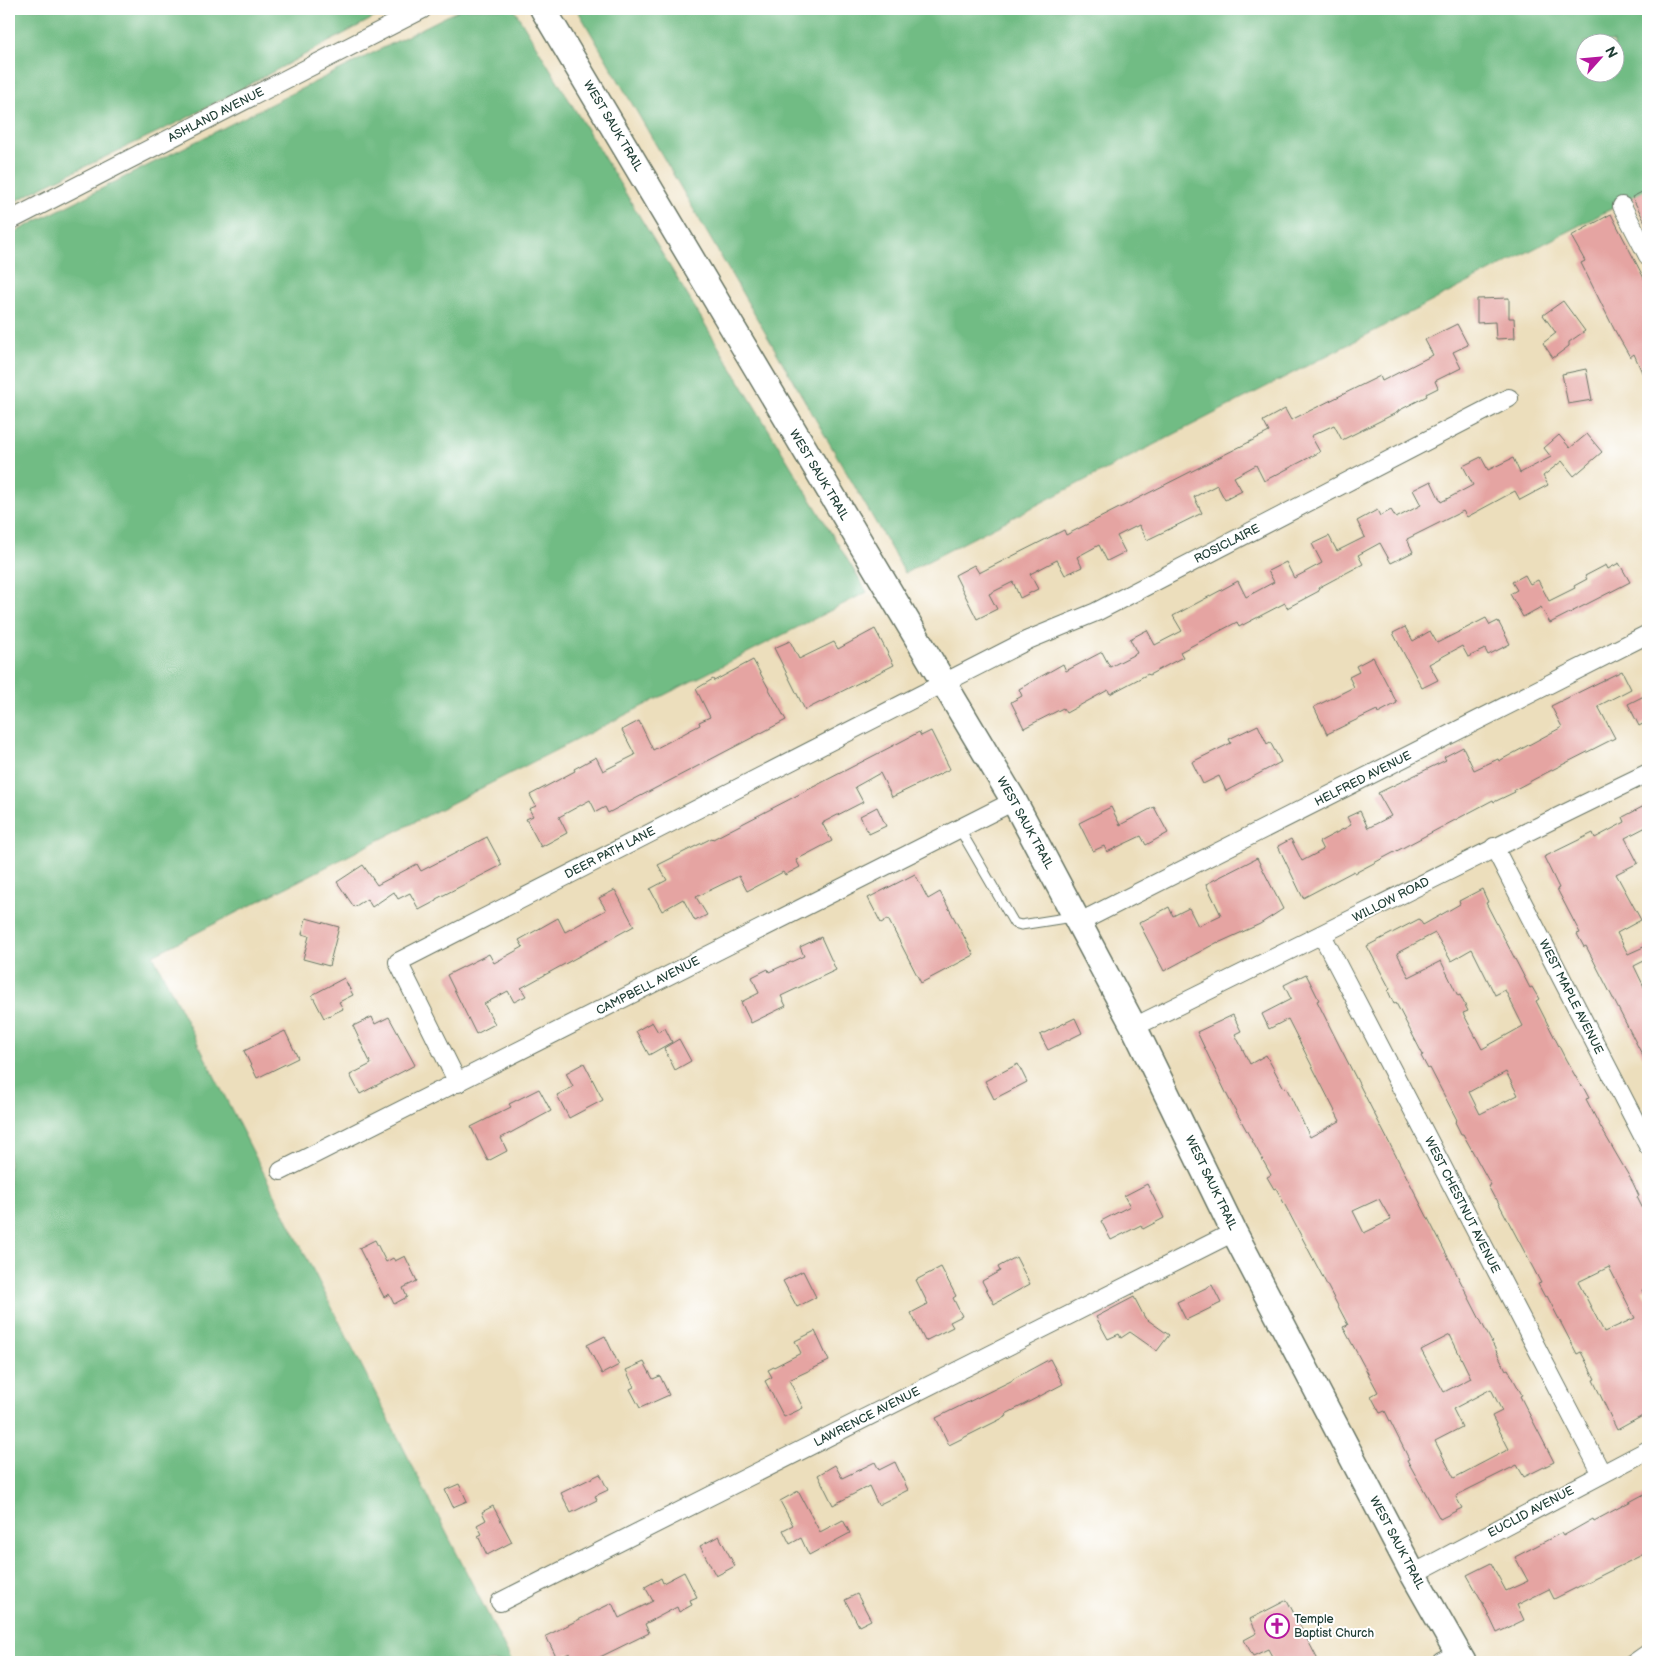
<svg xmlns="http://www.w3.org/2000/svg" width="1657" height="1671" viewBox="0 0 1657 1671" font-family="'Balsamiq Sans',sans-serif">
<rect width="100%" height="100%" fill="#fff"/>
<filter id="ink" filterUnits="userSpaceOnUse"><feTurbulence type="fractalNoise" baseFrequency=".02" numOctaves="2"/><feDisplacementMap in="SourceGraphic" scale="10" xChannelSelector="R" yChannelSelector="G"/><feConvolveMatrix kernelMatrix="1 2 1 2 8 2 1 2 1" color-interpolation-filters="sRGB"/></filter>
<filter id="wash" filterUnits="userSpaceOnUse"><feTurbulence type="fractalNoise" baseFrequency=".0096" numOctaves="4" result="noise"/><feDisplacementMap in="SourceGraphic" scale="20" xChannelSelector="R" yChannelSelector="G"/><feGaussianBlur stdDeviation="1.12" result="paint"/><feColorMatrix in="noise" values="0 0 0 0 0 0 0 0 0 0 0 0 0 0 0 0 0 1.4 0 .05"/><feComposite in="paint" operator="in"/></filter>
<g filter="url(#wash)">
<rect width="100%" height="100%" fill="#ecdebc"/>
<g fill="#71bc84" stroke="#487c5c" fill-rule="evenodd">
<polygon points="9,9 390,9 185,119 44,186 9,205"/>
<polygon points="461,9 514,9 867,592 153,955 512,1662 9,1662 9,235"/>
<path d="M577,9H1648V190L905,573ZM1584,42H1614V72H1584Z"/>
</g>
<g id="blocks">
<g fill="#e5a4a2" fill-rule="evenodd">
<polygon points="1648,189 1648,228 1632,197"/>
<polygon points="1611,214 1648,286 1648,386 1634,354 1630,357 1614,329 1581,263 1585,261 1571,236"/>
<polygon points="1509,298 1509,318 1514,318 1515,338 1496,339 1495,322 1477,323 1477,299"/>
<polygon points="1563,301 1585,331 1569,342 1569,346 1553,358 1543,343 1556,333 1543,315"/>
<polygon points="1457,324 1468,345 1453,352 1461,368 1435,381 1438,388 1426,394 1427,396 1398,411 1398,412 1342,440 1334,425 1311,436 1320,452 1264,481 1256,465 1234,477 1242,491 1225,500 1217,485 1194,497 1202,513 1147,540 1139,525 1117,536 1125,552 1107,561 1099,545 1077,557 1082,567 1065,575 1057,560 1030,574 1038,589 1020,598 1013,582 989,594 997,609 977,619 955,575 974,565 979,573 1064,530 1066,535 1269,432 1263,421 1285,409 1291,420 1380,376 1382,381 1433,355 1425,340"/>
<polygon points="1586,369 1592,400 1568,404 1562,374"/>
<polygon points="1587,434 1602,452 1574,476 1562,461 1543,476 1548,485 1520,500 1515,491 1467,517 1463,511 1407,539 1413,552 1391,563 1380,543 1358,555 1363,564 1318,588 1319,591 1287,608 1285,603 1239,627 1237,622 1180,652 1183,657 1149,675 1148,674 1110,694 1108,690 1066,713 1063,708 1024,728 1011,702 1022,696 1019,689 1063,664 1066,671 1102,652 1110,667 1137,653 1130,639 1147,630 1155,645 1182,631 1173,616 1238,581 1246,597 1274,582 1268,571 1286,562 1294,578 1322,563 1312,544 1329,536 1337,551 1365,537 1357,521 1377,510 1380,516 1391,510 1396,518 1421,505 1413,490 1431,481 1441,502 1473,485 1463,466 1481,457 1488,470 1513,458 1520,473 1551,457 1544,448 1559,435 1570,448"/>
<polygon points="1619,563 1630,582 1550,623 1541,607 1523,617 1510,594 1517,590 1512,582 1525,575 1530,584 1538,580 1549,601 1575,588 1574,586 1587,579 1585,576 1606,565 1608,569"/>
<polygon points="1486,618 1490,625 1498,621 1510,644 1488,655 1485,649 1468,657 1462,646 1429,664 1438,680 1422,688 1393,633 1405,627 1413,641 1430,631 1437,643"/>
<polygon points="875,629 894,665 805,710 774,648 790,641 799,659 834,642 838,649"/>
<polygon points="1373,657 1397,703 1378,713 1377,710 1327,734 1314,707 1354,687 1349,677 1359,672 1356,666"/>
<polygon points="753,660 786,720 608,813 605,807 596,812 590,800 559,817 567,833 541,847 526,819 533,816 529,809 536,806 530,795 575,771 574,769 596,757 603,771 635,755 622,730 639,721 653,750 700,725 699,722 710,717 696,689 713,679 714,681"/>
<polygon points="1622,671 1631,689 1598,706 1615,738 1546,773 1514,790 1515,792 1494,802 1493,800 1355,873 1354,871 1303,898 1278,846 1291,839 1302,861 1323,850 1319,842 1351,825 1347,817 1360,811 1368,828 1391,816 1378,793 1446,760 1444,757 1463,747 1474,770 1498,759 1499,761 1562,727 1551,706"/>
<polygon points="1648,694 1648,721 1639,726 1628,704"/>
<polygon points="1258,725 1267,744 1270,742 1281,762 1226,791 1219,776 1203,784 1192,762 1231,743 1229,739"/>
<polygon points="931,731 950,769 892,797 880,773 855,787 863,802 822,823 832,841 796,860 800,867 785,875 783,872 747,891 739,876 696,897 707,915 695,921 683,899 662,911 650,889 667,880 658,865 712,838 713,839 904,740 919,732 921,736"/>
<polygon points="1648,804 1648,826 1625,838 1638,863 1616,874 1641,920 1617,933 1628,954 1648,945 1648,959 1634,966 1648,995 1648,1066 1586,946 1584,947 1577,934 1580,933 1557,889 1559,888 1544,857 1593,833 1595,838 1625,822 1623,817"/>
<polygon points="877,807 886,826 869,834 860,816"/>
<polygon points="1111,807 1120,825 1154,807 1168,833 1146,845 1141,836 1107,852 1104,846 1093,851 1079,823"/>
<polygon points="487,837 502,865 436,899 436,901 419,910 410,893 398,899 394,892 372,907 367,899 354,907 337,882 363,865 377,885 417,864 421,871"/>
<polygon points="1257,858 1283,909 1260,924 1218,943 1218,942 1164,971 1139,923 1169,907 1173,916 1189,908 1198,926 1221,915 1206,884"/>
<polygon points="915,874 928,899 940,892 974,955 921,983 888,919 881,923 868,898"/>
<path d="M1482,889L1488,902L1486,903L1530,988L1532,987L1539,999L1536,1001L1566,1060L1581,1086L1582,1085L1589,1098L1586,1099L1600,1126L1633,1183L1639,1196L1637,1197L1648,1219V1287L1642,1290L1648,1302V1413L1617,1430L1593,1380L1595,1379L1581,1352L1577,1354L1547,1296L1545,1297L1538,1284L1541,1283L1496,1198L1495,1199L1488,1186L1491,1185L1463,1134H1461L1455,1122L1457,1120L1430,1068L1428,1069L1421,1056L1423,1055L1396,1003L1394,1004L1388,991L1390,989L1367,946L1419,919L1423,925L1460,904L1459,901ZM1435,933L1451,961L1472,949L1495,995L1505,990L1523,1026L1482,1049L1463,1013L1468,1011L1460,995L1458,996L1441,961L1409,977L1397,953ZM1506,1072L1518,1095L1480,1114L1469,1092ZM1609,1267L1635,1318L1604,1332L1578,1282Z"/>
<polygon points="615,890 634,926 521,988 526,996 514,1002 508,991 484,1004 495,1024 476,1034 447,975 489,954 494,963 523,947 519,940 558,918 565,932 606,910 599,898"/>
<polygon points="306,918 339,927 329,966 303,959 309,936 302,934"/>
<polygon points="821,937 836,970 781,996 786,1006 751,1023 741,1002 759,993 752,977 768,969 769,972 804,956 800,947"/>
<path d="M1306,974L1319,1000L1317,1001L1340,1047L1506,1370L1508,1369L1522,1395L1520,1396L1554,1462L1524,1477L1517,1465L1457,1495L1456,1497L1462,1508L1440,1519L1407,1460L1409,1459L1385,1411L1380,1413L1371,1396L1378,1392L1343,1327L1348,1325L1276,1188L1274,1189L1267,1177L1271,1175L1228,1097L1197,1032L1233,1015L1241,1031L1235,1034L1250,1064L1266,1055L1284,1088L1286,1087L1310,1137L1340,1121L1288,1019L1269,1029L1262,1014L1291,999L1284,985ZM1379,1199L1391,1220L1364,1233L1353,1211ZM1450,1335L1471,1378L1444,1392L1421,1350ZM1491,1389L1502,1411L1492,1416L1509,1449L1454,1478L1435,1441L1462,1427L1453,1409Z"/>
<polygon points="344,978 353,995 339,1002 343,1009 324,1018 312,995"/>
<polygon points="372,1017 375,1024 389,1017 415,1065 360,1094 350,1075 371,1064 353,1026"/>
<polygon points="1075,1018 1082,1033 1048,1050 1040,1035"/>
<polygon points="652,1022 658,1032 665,1028 672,1042 649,1055 636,1031"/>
<polygon points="285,1031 298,1058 257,1078 244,1051"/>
<polygon points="679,1039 691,1061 675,1070 664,1048"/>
<polygon points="584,1063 603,1100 569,1118 557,1095 573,1087 566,1073"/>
<polygon points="1018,1064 1027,1082 994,1099 985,1081"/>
<polygon points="539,1089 551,1111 501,1138 507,1151 488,1161 471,1127 511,1107 509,1104"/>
<polygon points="1147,1184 1164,1218 1143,1229 1141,1225 1111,1240 1101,1221 1130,1206 1124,1196"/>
<polygon points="375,1240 386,1262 393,1258 395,1261 405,1256 417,1281 403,1288 407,1297 394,1304 389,1294 384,1297 359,1248"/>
<polygon points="1016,1257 1030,1284 994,1304 982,1281 1000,1271 998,1267"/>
<polygon points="941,1267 956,1296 953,1298 962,1316 950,1322 953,1327 925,1341 911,1313 928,1304 916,1280"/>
<polygon points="803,1271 816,1297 797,1307 783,1281"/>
<polygon points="1212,1285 1221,1303 1186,1320 1177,1302"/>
<polygon points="1134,1297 1145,1318 1169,1335 1157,1351 1130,1332 1121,1338 1119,1334 1108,1339 1096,1317"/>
<polygon points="815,1331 829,1361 789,1380 803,1408 784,1417 765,1381 772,1377 768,1370 801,1353 795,1341"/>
<polygon points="605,1336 619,1365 602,1374 587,1345"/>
<polygon points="1050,1359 1063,1384 1006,1414 1007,1416 949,1445 936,1418 1013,1380 1013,1379"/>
<polygon points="644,1362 653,1379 660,1376 669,1395 640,1408 630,1389 634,1387 626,1370"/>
<polygon points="875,1462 879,1470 895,1462 908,1490 878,1505 869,1486 833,1505 818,1475 835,1465 842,1478"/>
<polygon points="600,1474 608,1490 595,1496 597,1500 571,1513 561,1493"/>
<polygon points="459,1484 467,1501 453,1507 445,1490"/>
<polygon points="798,1491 820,1532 843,1520 850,1533 809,1555 801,1538 790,1544 783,1530 793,1525 780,1501"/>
<polygon points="1648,1492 1648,1552 1554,1599 1549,1589 1517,1605 1524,1620 1497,1633 1483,1603 1467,1575 1491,1563 1506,1591 1528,1581 1515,1557 1561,1533 1563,1536 1593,1519 1594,1521"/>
<polygon points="493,1506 512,1542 487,1555 478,1536 482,1534 477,1525 486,1520 482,1512"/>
<polygon points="719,1536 735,1566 716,1576 700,1546"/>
<polygon points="684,1572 697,1597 690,1600 692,1605 679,1612 677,1607 645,1624 649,1633 598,1658 600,1662 574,1662 570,1653 557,1659 546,1636 612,1603 619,1618 653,1601 645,1587 661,1578 663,1583"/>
<polygon points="857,1594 871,1620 859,1626 845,1600"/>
<polygon points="1287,1600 1319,1662 1275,1662 1268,1649 1253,1656 1244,1640 1257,1633 1250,1619"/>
</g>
</g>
</g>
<g filter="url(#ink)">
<use href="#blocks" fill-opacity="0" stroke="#677564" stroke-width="1"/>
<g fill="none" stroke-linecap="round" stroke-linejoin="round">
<defs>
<g id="service">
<polyline points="959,828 1014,923 1021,925 1072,917"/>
<polyline points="1628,1662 1648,1648"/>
</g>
<g id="minor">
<polyline points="1622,206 1648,256"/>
<polyline points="9,221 423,9"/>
<polyline points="1494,847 1648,1146"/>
<polyline points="1078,923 1648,634"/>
<polyline points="1322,935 1602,1474"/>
<path d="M1134,1027C1306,943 1476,856 1648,773"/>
<polyline points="458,1083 398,962 1028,640 1096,612 1509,398"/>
<polyline points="281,1171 1014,801"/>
<polyline points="1413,1574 1648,1450"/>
<polyline points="500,1602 1234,1232"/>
<polyline points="1441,1662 1457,1654"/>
</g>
<polyline id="secondary" points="543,9 1014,801 1134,1027 1234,1232 1413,1574 1463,1662"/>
</defs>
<use href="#service" stroke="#677564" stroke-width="11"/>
<use href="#minor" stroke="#677564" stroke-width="20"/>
<use href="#secondary" stroke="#677564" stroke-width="28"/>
<use href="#service" stroke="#fff" stroke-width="9"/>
<use href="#minor" stroke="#fff" stroke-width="18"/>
<use href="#secondary" stroke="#fff" stroke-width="25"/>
</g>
</g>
<defs>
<symbol id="church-ring" viewBox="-11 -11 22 22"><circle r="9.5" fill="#fff" stroke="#b5179e" stroke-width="1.5"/><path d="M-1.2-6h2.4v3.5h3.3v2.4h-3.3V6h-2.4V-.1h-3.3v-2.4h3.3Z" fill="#b5179e"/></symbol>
</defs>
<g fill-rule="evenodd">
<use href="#church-ring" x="1263" y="1612" width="28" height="28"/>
</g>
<g text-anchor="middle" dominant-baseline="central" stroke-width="4" stroke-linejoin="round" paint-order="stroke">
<g font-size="12" fill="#1f3d34" stroke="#fff">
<text transform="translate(216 115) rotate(-27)">ASHLAND AVENUE</text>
<text transform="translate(613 126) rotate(59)">WEST SAUK TRAIL</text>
<text transform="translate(819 475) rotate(59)">WEST SAUK TRAIL</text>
<text transform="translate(1227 544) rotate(-27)">ROSICLAIRE</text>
<text transform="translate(1363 779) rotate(-27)">HELFRED AVENUE</text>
<text transform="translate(1025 823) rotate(61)">WEST SAUK TRAIL</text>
<text transform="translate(610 853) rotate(-27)">DEER PATH LANE</text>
<text transform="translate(1391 900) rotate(-27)">WILLOW ROAD</text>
<text transform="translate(648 986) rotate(-27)">CAMPBELL AVENUE</text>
<text transform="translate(1571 997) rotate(63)">WEST MAPLE AVENUE</text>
<text transform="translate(1211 1183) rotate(64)">WEST SAUK TRAIL</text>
<text transform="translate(1462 1205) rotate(63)">WEST CHESTNUT AVENUE</text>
<text transform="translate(867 1417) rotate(-27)">LAWRENCE AVENUE</text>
<text transform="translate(1531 1512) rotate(-28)">EUCLID AVENUE</text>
<text transform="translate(1397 1543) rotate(62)">WEST SAUK TRAIL</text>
</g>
<g font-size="12" fill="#1f3d34" stroke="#fff" text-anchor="start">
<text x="1294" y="1619">Temple<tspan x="1294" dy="14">Baptist Church</tspan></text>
</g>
</g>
<rect width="1657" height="1671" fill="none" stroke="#fff" stroke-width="30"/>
<g transform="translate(1600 58) rotate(63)"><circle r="24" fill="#ffffff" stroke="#a5b1ae"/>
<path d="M0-4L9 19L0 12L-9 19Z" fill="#b5179e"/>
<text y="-8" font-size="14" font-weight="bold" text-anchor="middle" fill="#1f3d34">N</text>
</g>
</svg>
